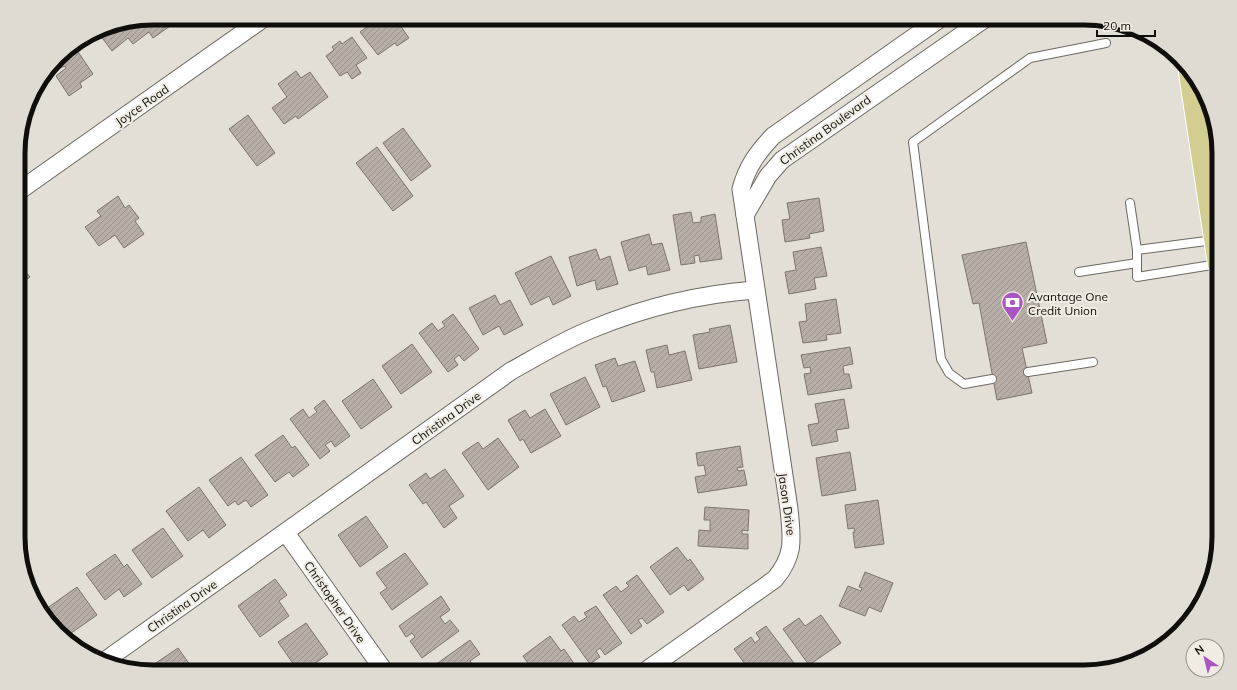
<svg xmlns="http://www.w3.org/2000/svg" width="1237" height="690" viewBox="0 0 1237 690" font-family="Mulish,sans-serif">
<defs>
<pattern id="building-hatch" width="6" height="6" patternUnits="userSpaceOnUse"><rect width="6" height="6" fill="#b7aea8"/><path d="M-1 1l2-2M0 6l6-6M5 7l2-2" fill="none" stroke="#9c948f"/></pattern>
</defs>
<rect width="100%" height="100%" fill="#e4dfd6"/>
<g fill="url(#building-hatch)" stroke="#7c746e">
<polygon points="153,18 164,18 170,26 153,38 149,32 133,44 128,38 112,51 97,31 102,28"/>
<polygon points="379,18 395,18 409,38 397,46 395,43 378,55 360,32"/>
<polygon points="494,18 503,18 497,22"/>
<polygon points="352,37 367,58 356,65 361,73 352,79 347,72 340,76 326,56 334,50 332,47 340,41 342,44"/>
<polygon points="74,46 93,74 80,83 82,87 69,96 56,76 66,68 65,66 55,70 53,66 64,52"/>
<polygon points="296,71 301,78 310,72 328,97 298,119 296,116 284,124 272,108 287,97 278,84"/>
<polygon points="248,115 275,153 257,166 229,129"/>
<polygon points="403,128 431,166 411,181 383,143"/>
<polygon points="377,147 413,196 393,211 356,163"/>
<polygon points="118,196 125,208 129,205 139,218 135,221 144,234 124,248 115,235 99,246 85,227 101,216 97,211"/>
<polygon points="819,198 824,231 809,234 810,238 785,242 782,220 790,219 787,203"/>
<polygon points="691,212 693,223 701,222 701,217 715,214 722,259 700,262 699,255 694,256 695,263 681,265 673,215"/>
<polygon points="649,234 652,245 662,243 670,270 648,275 646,266 629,271 621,242"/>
<polygon points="1026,242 1047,343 1022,348 1032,393 997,400 979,303 973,304 962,255"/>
<polygon points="821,247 827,276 814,278 816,289 789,294 785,272 796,270 793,252"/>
<polygon points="596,249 600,260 610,256 618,284 597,290 595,280 577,286 569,257"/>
<polygon points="551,256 571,296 553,305 549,296 531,305 515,273"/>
<polygon points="19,264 30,277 19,285"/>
<polygon points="495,295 500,305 510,300 523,325 504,335 499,326 483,335 469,308"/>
<polygon points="836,299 841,333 826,335 827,340 803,343 799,322 807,321 805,304"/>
<polygon points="453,314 479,349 464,361 459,355 454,359 458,365 448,372 419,333 432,323 438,331 445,326 442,322"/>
<polygon points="730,325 737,362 699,369 693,335 710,332 709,329"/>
<polygon points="412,344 432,372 401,394 382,366"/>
<polygon points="667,345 669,355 685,351 692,380 657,388 654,372 651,372 646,350"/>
<polygon points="850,347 853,364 843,366 844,374 849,374 852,388 808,395 804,374 811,373 810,367 804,368 801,355"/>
<polygon points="615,358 618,366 635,361 645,391 612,402 606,386 603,387 595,365"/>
<polygon points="585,377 600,407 566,425 550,394"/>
<polygon points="373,379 392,407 361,429 342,401"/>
<polygon points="844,399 849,428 836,430 838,441 812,446 808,425 819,423 815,404"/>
<polygon points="324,400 350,436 335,447 331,441 325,445 330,451 320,459 290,419 303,409 309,418 317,412 314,408"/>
<polygon points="545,409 561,436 531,453 523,439 520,441 508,420 525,410 530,418"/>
<polygon points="283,435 292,448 295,446 309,465 293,477 289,472 275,482 255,455"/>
<polygon points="498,438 519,467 488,490 462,453 478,442 483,449"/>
<polygon points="740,446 743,467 737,468 738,471 744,470 747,485 698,493 695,477 706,475 704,465 698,466 696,453"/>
<polygon points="850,452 856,490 822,496 816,458"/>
<polygon points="241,457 268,495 251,507 246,500 238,505 235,501 228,506 209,480"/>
<polygon points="445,469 464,496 449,506 457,518 444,528 426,502 423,504 409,485 426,473 430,479"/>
<polygon points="199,487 226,525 209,538 203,530 188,541 166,511"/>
<polygon points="878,500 884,544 855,548 853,532 855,532 854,528 848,529 845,505"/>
<polygon points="705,507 749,510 748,531 742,530 742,534 748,534 748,549 698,546 699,530 710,531 710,520 704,520"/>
<polygon points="366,516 388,547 360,567 338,535"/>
<polygon points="163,528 183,556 152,578 132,550"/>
<polygon points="677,547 688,561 690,559 704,579 688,591 684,585 670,595 650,567"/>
<polygon points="405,553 428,584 392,610 380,593 387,588 376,573"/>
<polygon points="115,554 124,567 127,564 142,584 124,597 119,589 105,600 86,574"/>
<polygon points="865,572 893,583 881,612 869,607 865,616 839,606 848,586 861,591 862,588 859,587"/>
<polygon points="637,575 664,612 647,624 642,618 638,620 642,626 631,634 603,595 616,586 621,592 629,586 626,583"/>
<polygon points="275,579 287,595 279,601 289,616 260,637 238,606"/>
<polygon points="77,587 97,615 67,636 46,609"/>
<polygon points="441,596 450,610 440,617 445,624 450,620 459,631 422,658 410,641 415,637 412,633 406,637 399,626"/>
<polygon points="596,606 622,643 605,655 600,648 596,651 600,657 590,664 562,625 574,616 579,622 587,617 584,613"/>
<polygon points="821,615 841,643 809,665 783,629 799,618 805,626"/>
<polygon points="306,623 328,654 303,672 299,672 278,642"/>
<polygon points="766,626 797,667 791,672 779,672 775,667 769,672 751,672 734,649 751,637 755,643 760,639 756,633"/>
<polygon points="550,636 561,651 564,649 577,668 573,672 534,672 523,656"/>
<polygon points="470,640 480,654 470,661 475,668 480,664 486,672 430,672 428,670"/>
<polygon points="178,648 195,672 154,672 150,667"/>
<polygon points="341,664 347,672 329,672"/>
<polygon points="732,668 734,672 726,672"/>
</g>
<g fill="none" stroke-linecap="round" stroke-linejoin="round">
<defs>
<g id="lane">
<polyline points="1130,203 1137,250 1137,277 1218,264"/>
<polyline points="1137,250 1214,240"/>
<polyline points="1079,272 1137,263"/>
<polyline points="1028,372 1093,362"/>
<polyline points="992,379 964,384 949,373 941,359 913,142 1030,58 1106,43"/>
</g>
<g id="street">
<polyline points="19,191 264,18"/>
<polyline points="745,215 768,176 782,160 986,18"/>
<polyline points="286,533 385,672"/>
<path d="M106,660L511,371C538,356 564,340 592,329C643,308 701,294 755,290"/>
<path d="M644,672L775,579C795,555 792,539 789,509L741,189C747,167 757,153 773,136L941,18"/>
</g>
<polyline id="primary" points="1190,73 1219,264"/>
</defs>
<use href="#lane" stroke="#6d6861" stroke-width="10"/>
<use href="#street" stroke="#6d6861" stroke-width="19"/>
<use href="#primary" stroke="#fff" stroke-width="24"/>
<use href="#lane" stroke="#fff" stroke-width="8"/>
<use href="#street" stroke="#fff" stroke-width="17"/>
<use href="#primary" stroke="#d2cd90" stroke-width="22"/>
</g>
<defs>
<symbol id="bank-pin" viewBox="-11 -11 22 30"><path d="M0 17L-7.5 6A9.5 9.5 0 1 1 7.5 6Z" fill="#ab55c3" stroke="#f1ece3"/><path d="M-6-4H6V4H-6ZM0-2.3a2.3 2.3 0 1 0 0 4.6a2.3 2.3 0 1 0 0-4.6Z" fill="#fff"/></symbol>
</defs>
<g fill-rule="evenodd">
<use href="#bank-pin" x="1000" y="290" width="25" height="34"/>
</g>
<g text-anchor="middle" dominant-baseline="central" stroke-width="4" stroke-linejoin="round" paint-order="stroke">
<g font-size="12" fill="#100e0b" stroke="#f1ece3">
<text transform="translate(142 105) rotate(-35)">Joyce Road</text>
<text transform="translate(825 130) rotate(-36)">Christina Boulevard</text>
<text transform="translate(446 418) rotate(-36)">Christina Drive</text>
<text transform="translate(787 504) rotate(82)">Jason Drive</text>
<text transform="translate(335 602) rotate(55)">Christopher Drive</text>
<text transform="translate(182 606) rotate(-35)">Christina Drive</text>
</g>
<g font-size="12" fill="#100e0b" stroke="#f1ece3" text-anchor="start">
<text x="1028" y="296">Avantage One<tspan x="1028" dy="14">Credit Union</tspan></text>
</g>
</g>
<path d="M0 0H1237V690H0ZM153 25H1084A128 128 0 0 1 1212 153V537A128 128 0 0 1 1084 665H153A128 128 0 0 1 25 537V153A128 128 0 0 1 153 25Z" fill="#dfdad2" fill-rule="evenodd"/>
<path fill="none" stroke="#100e0b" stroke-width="5" d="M153 25H1084A128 128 0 0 1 1212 153V537A128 128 0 0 1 1084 665H153A128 128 0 0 1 25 537V153A128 128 0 0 1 153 25Z"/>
<g transform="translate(1205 658) rotate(325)"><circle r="19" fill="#f1ece3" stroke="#97938d"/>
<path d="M0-3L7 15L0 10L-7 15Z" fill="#ab55c3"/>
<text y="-6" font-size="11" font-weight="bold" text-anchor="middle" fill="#100e0b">N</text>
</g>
<path d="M1097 30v6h58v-6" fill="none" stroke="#100e0b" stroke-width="2"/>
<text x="1103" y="30" font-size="12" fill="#100e0b" stroke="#f1ece3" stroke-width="3" paint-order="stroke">20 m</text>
</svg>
